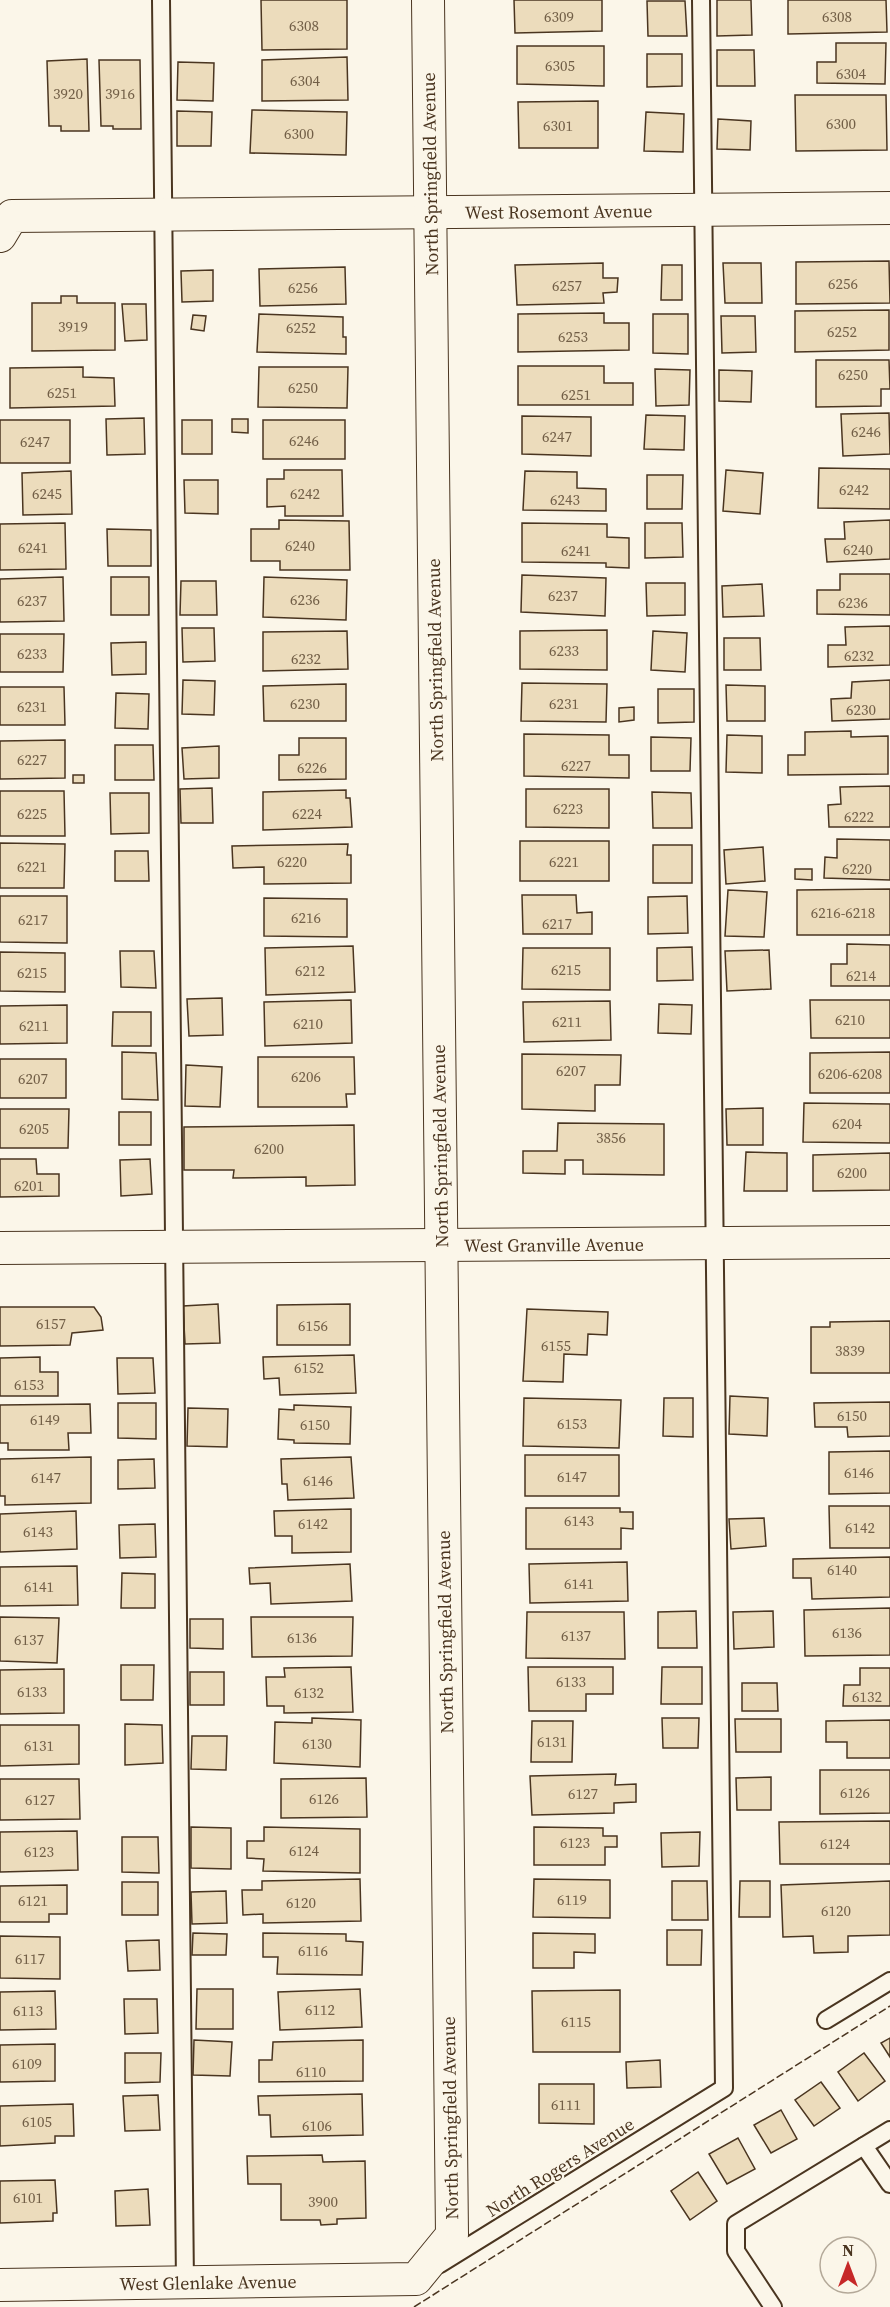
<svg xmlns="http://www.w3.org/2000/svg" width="890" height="2307" viewBox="0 0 890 2307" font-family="'Source Serif 4',serif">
<rect width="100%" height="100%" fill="#fbf6e9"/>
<g fill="#ecdcbc" stroke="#4a3520" stroke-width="1.5">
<polygon points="261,0 347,0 347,49 262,50"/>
<polygon points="514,0 602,0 602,31 515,33"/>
<polygon points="717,0 751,0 752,35 717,36"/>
<polygon points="788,0 886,0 887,32 788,34"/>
<polygon points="647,1 685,1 687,36 648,36"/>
<polygon points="836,43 886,43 885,84 817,83 817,62 836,62"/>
<polygon points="517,46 604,46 604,86 517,84"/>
<polygon points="717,50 754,50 755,86 717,86"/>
<polygon points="647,54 682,54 682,86 647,87"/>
<polygon points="347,57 348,100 262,101 262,60"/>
<polygon points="87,59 89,131 61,131 61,126 49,126 47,61"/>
<polygon points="99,60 140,60 141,129 113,129 113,126 101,126"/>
<polygon points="178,62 214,63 213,101 177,100"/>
<polygon points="795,95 886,95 887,150 796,151"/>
<polygon points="598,101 598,148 519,148 518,102"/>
<polygon points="252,110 347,112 346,155 250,153"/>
<polygon points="177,111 212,112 211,146 177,146"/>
<polygon points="646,112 684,114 683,152 644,151"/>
<polygon points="718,119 751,121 750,150 717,149"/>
<polygon points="889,261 890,303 796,304 796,262"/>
<polygon points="603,263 603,278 618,278 617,292 603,293 604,303 517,305 515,265"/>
<polygon points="723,263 761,263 762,303 725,303"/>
<polygon points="662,265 682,265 682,300 661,300"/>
<polygon points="345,267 346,304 260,306 259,269"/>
<polygon points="213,270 213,301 182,302 181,271"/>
<polygon points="61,296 77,296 77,303 115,303 115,350 32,351 32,303 61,303"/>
<polygon points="122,304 146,304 147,340 125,341"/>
<polygon points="889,310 889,350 795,352 795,311"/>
<polygon points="604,313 604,323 629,323 629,350 518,352 518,314"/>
<polygon points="259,314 343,317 343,337 346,337 346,354 257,352"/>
<polygon points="653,314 688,314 688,354 653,353"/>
<polygon points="193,315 206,316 204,331 191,329"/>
<polygon points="721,316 755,316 756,352 722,353"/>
<polygon points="816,360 889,360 890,389 881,389 881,406 816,407"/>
<polygon points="518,366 604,366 604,383 633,383 633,405 518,405"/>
<polygon points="83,367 83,377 114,378 115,406 10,408 10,368"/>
<polygon points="259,367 348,367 347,408 258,407"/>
<polygon points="655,369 690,370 689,405 656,406"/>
<polygon points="719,370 752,371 751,402 719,401"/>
<polygon points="889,413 890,454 843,456 841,414"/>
<polygon points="646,415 685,416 684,450 644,449"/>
<polygon points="522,416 591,417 591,456 522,454"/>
<polygon points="144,418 145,454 107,455 106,419"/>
<polygon points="232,419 248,419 248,433 232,432"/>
<rect x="0" y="420" width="70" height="43"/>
<rect x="182" y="420" width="30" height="34"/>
<rect x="263" y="420" width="82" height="39"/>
<polygon points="819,468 890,469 890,509 818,508"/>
<polygon points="284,470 342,470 343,516 285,516 285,506 267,507 267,479 284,479"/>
<polygon points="726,470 763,473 760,514 723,511"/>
<polygon points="71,471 72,514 23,515 22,473"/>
<polygon points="525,471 577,472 577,488 606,489 606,511 523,510"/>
<polygon points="647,475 683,475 682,509 647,509"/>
<polygon points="184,480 218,480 218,514 185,513"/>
<polygon points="279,520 349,521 350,570 280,570 280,561 251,561 251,529 279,529"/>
<polygon points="890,520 890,559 827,562 825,539 845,539 844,522"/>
<polygon points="65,523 66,569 0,570 0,524"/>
<polygon points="522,523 607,524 607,537 629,538 629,568 606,567 606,563 522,562"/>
<polygon points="645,523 682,523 683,557 645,558"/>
<polygon points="107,529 151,530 151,566 108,566"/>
<polygon points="840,574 890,574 890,615 817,614 817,590 840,590"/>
<polygon points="522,575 606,578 605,616 521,612"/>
<polygon points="63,577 64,621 0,622 0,579"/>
<rect x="111" y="577" width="38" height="38"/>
<polygon points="264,577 347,580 346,620 263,617"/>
<polygon points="181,581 216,581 217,615 180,615"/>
<polygon points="646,583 685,583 685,615 647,616"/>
<polygon points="762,584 764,616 723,617 722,586"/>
<polygon points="890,626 890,665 828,667 828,645 846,645 845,627"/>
<polygon points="182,628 214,628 215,661 183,662"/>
<polygon points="607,630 607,670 520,669 520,631"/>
<polygon points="347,631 348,669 263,671 263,632"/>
<polygon points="653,631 687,633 685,672 651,670"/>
<polygon points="0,634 64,634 63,672 0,672"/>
<polygon points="724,638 760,638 761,670 724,670"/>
<polygon points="146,642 146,674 112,675 111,643"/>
<polygon points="183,680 215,681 214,715 182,714"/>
<polygon points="890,680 890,719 832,721 831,699 851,698 852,682"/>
<polygon points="522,683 607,684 606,722 521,721"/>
<polygon points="346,684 346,721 264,721 263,686"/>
<polygon points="726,685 765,686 765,721 727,721"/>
<polygon points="0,687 64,687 65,725 0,725"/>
<polygon points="658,689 694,689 694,722 658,723"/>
<polygon points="116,693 149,694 148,729 115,728"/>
<polygon points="634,707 634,720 619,722 619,708"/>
<polygon points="851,731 851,737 888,736 888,774 788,775 788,755 805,755 805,732"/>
<polygon points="524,734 609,735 609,755 629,755 629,778 524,776"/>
<polygon points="727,735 762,736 762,773 726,772"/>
<polygon points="651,737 691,738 690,771 651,771"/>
<polygon points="299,738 346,738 346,779 279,780 279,755 299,755"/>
<polygon points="65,740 65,778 0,779 0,741"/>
<polygon points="115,745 153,745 154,780 115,780"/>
<polygon points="219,746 219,778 184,779 182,748"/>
<rect x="73" y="775" width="11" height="8"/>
<polygon points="890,786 890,827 829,827 828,805 841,804 840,787"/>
<polygon points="212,788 213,823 181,823 180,789"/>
<polygon points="526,789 609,789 609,828 526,827"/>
<polygon points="346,790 346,798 350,798 352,827 263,830 263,792"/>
<polygon points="0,791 64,791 65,836 0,836"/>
<polygon points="652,792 691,793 692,828 653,828"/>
<polygon points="110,793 149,793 149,833 111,834"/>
<polygon points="837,839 890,840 890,880 824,878 825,857 837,858"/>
<rect x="520" y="841" width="89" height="40"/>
<polygon points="0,843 65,844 64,888 0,888"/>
<polygon points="348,844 347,855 351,855 351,883 264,884 264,867 233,868 232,846"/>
<rect x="653" y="845" width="39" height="38"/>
<polygon points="763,847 765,881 726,884 724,850"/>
<polygon points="115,851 148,851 149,881 115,881"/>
<polygon points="795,869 812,869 812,880 795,879"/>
<polygon points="890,889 890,935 797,935 797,890"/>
<polygon points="728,890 767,892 764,937 725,936"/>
<polygon points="522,895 576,895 577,913 592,912 592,934 523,934"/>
<polygon points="0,896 67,896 67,943 0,942"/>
<polygon points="687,896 688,933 648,934 648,897"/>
<polygon points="264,898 347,899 347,937 264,936"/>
<polygon points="847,944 890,945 890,986 831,986 831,964 847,964"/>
<polygon points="353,946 355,992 266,995 265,948"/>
<polygon points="692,947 693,980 657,981 657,948"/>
<polygon points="523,948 610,948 610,990 522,989"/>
<polygon points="769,950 771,989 727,991 725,951"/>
<polygon points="120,951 154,951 156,988 121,987"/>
<polygon points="0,952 65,953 65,992 0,991"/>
<polygon points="222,998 223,1035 189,1036 187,999"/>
<polygon points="351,1000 352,1043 265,1046 264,1002"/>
<polygon points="810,1000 890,1000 890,1038 811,1038"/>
<polygon points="610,1001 611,1040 524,1042 523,1002"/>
<polygon points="659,1004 692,1005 691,1034 658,1033"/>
<polygon points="67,1005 67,1043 0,1044 0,1006"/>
<polygon points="113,1012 151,1012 151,1046 112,1046"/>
<polygon points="122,1052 156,1053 158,1100 122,1099"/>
<polygon points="890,1052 890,1093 810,1093 810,1053"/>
<polygon points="522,1054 621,1055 620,1085 595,1085 595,1111 522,1109"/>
<polygon points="258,1057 354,1057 355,1094 346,1094 347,1107 258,1107"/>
<rect x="0" y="1059" width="66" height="39"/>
<polygon points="186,1065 222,1067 220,1107 185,1106"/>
<polygon points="804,1103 890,1104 890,1143 803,1142"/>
<polygon points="763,1108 763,1145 727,1145 726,1109"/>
<polygon points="0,1109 69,1109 68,1148 0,1148"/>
<rect x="119" y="1112" width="32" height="33"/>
<polygon points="558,1123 664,1124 664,1175 583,1174 583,1160 565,1160 565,1174 523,1173 523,1151 557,1151"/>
<polygon points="354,1125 355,1185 306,1186 306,1177 233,1178 234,1170 184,1170 184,1127"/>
<polygon points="746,1152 787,1153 787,1191 744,1191"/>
<polygon points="890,1153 890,1190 813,1191 813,1155"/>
<polygon points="0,1159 36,1159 37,1174 59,1174 59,1196 0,1197"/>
<polygon points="150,1159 152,1194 121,1196 120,1160"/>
<polygon points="218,1304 220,1343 185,1344 183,1306"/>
<polygon points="350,1304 350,1345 277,1345 277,1305"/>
<polygon points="0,1307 94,1307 101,1317 103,1330 72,1333 70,1345 0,1346"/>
<polygon points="527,1309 608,1312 607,1335 588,1334 587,1355 564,1354 563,1382 523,1381"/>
<polygon points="890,1321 890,1373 811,1373 811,1327 830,1327 830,1322"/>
<polygon points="354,1355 356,1393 280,1395 279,1378 264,1379 263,1357"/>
<polygon points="40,1357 40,1372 58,1372 58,1396 0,1396 0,1358"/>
<polygon points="117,1358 153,1358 155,1393 118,1394"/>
<polygon points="730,1396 768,1398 767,1436 729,1434"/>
<polygon points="524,1398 621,1400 619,1448 523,1446"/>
<polygon points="664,1398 693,1398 693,1437 663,1436"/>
<polygon points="890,1402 890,1436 848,1437 847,1427 815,1427 814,1403"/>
<polygon points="118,1403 156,1403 156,1439 118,1438"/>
<polygon points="90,1404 91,1433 68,1433 69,1450 8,1450 8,1443 0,1443 0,1405"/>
<polygon points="294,1405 351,1407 350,1444 294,1443 294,1440 278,1439 279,1409 294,1410"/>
<polygon points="188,1408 228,1409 227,1447 187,1446"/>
<polygon points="890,1451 890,1493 829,1494 829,1452"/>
<rect x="525" y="1455" width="94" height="41"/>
<polygon points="91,1457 91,1503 5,1505 5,1496 0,1496 0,1459"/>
<polygon points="351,1457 354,1498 288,1500 287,1484 282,1484 281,1459"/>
<polygon points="154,1459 155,1488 118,1489 118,1460"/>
<polygon points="829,1506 890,1506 890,1548 830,1548"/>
<polygon points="526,1508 620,1508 620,1512 633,1512 633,1529 621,1528 621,1549 526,1549"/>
<polygon points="351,1509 351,1552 292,1553 292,1536 275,1536 274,1511"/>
<polygon points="76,1511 77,1549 0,1552 0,1514"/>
<polygon points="764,1518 766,1546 731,1549 729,1519"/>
<polygon points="155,1524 156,1557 120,1558 119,1525"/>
<polygon points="890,1557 890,1597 812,1599 811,1578 793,1578 793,1559"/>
<polygon points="627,1562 628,1601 530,1603 529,1564"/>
<polygon points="350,1564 352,1601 271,1604 270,1583 250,1584 249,1568"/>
<polygon points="77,1566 78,1605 0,1606 0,1567"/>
<polygon points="122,1573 155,1574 155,1608 121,1608"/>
<polygon points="890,1608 890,1655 805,1656 804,1610"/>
<polygon points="696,1611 697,1648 658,1648 658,1612"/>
<polygon points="773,1611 774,1647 734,1649 733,1612"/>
<polygon points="527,1612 624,1612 625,1659 526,1658"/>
<polygon points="0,1617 59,1618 57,1663 0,1661"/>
<polygon points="251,1617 353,1617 352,1656 252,1657"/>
<polygon points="190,1619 223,1619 223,1649 190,1648"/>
<polygon points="121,1665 154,1665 153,1700 121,1700"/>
<polygon points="351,1667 353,1712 284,1713 284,1706 267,1706 266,1677 285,1677 284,1668"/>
<polygon points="528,1667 613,1667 613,1694 586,1694 586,1711 529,1711"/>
<polygon points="662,1667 702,1667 702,1704 661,1704"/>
<polygon points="860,1668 890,1668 890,1706 843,1706 844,1685 860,1685"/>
<polygon points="64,1669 64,1713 0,1714 0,1670"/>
<rect x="190" y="1672" width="34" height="33"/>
<polygon points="742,1683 777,1683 778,1711 742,1711"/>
<polygon points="312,1718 361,1720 360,1767 274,1763 275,1722 312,1723"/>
<polygon points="662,1718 699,1718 698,1748 663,1748"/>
<polygon points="735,1719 781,1719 781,1752 736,1752"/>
<polygon points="890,1720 890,1758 847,1758 847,1742 826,1742 826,1721"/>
<polygon points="532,1721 573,1721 572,1762 531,1762"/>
<polygon points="125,1724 162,1725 163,1763 125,1765"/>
<polygon points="0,1725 79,1725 79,1764 0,1766"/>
<polygon points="192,1736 227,1736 226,1770 191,1769"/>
<polygon points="820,1770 890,1770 890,1813 820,1814"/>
<polygon points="616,1774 615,1785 636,1784 636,1802 614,1803 614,1813 532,1815 530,1776"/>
<polygon points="771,1777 771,1810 737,1810 736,1778"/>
<polygon points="366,1778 367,1817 281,1818 281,1779"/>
<polygon points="0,1779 79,1779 80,1819 0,1820"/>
<polygon points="890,1821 890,1864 780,1864 779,1822"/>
<polygon points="191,1827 231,1828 231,1869 191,1868"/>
<polygon points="264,1827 360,1829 360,1873 263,1871 264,1859 247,1858 247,1841 264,1841"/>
<polygon points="534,1827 603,1828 603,1836 617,1836 617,1847 605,1847 605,1865 534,1865"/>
<polygon points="77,1831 78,1870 0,1872 0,1832"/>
<polygon points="700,1832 699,1866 662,1867 661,1833"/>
<polygon points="122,1837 158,1837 159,1873 122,1872"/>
<polygon points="360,1879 361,1921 263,1923 263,1914 243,1915 242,1890 262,1890 262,1881"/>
<polygon points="534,1879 610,1880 610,1918 533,1917"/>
<polygon points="672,1881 707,1881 708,1920 672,1920"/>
<polygon points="740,1881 770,1881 770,1917 739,1917"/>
<polygon points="890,1881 890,1935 848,1936 848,1952 814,1953 813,1936 783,1937 781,1885"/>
<rect x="122" y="1882" width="36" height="33"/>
<polygon points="67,1885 67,1914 49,1914 49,1922 0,1922 0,1886"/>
<polygon points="226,1891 227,1923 192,1924 191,1892"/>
<polygon points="667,1930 702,1930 701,1965 667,1965"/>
<polygon points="193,1933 227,1934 226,1955 192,1955"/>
<polygon points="263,1933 346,1934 346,1941 363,1942 362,1975 277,1974 278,1957 263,1957"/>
<polygon points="533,1933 595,1934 595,1953 574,1952 574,1968 533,1968"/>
<polygon points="0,1936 60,1937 60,1979 0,1978"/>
<polygon points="159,1940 160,1970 128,1971 126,1941"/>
<polygon points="197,1989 233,1989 233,2029 196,2029"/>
<polygon points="360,1989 362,2027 280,2030 278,1992"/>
<polygon points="620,1990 620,2052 533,2052 532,1991"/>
<polygon points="55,1991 56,2029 0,2030 0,1992"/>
<polygon points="124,1999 157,1999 158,2033 125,2034"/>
<polygon points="890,2038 890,2057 881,2043"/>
<polygon points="194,2040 232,2042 230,2076 193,2075"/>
<polygon points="363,2040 363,2081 259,2082 259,2060 272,2060 273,2042"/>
<polygon points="55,2044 55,2081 0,2082 0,2045"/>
<polygon points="125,2053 161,2053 160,2082 125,2083"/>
<polygon points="864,2053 885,2081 858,2101 838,2072"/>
<polygon points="660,2060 661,2087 627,2088 626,2062"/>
<polygon points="821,2082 840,2108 814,2126 795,2100"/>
<polygon points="539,2084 594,2084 594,2124 539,2123"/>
<polygon points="362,2094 363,2135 271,2137 270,2115 259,2115 258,2096"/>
<polygon points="158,2095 160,2130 125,2131 123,2096"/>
<polygon points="73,2104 74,2136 55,2136 55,2143 0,2146 0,2106"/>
<polygon points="781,2110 797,2139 771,2153 754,2125"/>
<polygon points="738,2138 755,2169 727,2184 709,2154"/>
<polygon points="322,2155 323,2162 365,2161 366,2218 337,2219 337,2224 321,2225 320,2220 281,2220 281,2184 248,2184 247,2156"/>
<polygon points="698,2172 717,2201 690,2220 671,2191"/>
<polygon points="55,2180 57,2213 53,2213 53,2221 0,2223 0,2181"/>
<polygon points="148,2189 150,2225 116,2226 115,2191"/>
</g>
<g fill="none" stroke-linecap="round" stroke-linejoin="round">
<defs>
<g id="lane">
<polyline points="161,0 185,2283"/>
<polyline points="826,2020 890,1981"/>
<polyline points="864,2146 890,2184"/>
<polyline points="440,2264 724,2088 701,0"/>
<polyline points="773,2307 736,2251 736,2224 890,2130"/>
</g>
<g id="street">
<path id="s1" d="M0,236L12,216L890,208"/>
<path id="s2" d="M0,1248L890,1242"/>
<path id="s3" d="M0,2285L416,2279L452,2235L428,0"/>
</g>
</defs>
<use href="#lane" stroke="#4a3520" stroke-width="20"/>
<use href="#street" stroke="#4a3520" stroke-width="34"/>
<use href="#lane" stroke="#fbf6e9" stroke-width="16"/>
<use href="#street" stroke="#fbf6e9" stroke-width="32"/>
<polyline stroke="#4a3520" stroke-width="1.5" stroke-dasharray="8 3" stroke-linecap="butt" points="414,2307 890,2006"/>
</g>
<g text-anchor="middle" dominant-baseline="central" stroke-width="4.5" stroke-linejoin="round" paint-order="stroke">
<g font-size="15" fill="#725f47">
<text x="559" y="16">6309</text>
<text x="837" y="16">6308</text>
<text x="304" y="25">6308</text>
<text x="560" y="65">6305</text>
<text x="851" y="73">6304</text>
<text x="305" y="80">6304</text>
<text x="68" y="93">3920</text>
<text x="120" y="93">3916</text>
<text x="841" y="123">6300</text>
<text x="558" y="125">6301</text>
<text x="299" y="133">6300</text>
<text x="843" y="283">6256</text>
<text x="567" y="285">6257</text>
<text x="303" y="287">6256</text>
<text x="73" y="326">3919</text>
<text x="301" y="327">6252</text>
<text x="842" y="331">6252</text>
<text x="573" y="336">6253</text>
<text x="853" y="374">6250</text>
<text x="303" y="387">6250</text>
<text x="62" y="392">6251</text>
<text x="576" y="394">6251</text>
<text x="866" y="431">6246</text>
<text x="557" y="436">6247</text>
<text x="304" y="440">6246</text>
<text x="35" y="441">6247</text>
<text x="854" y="489">6242</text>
<text x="47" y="493">6245</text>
<text x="305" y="493">6242</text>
<text x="565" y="499">6243</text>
<text x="300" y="545">6240</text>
<text x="33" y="547">6241</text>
<text x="858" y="549">6240</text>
<text x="576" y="550">6241</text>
<text x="563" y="595">6237</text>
<text x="305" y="599">6236</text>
<text x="32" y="600">6237</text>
<text x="853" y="602">6236</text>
<text x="564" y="650">6233</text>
<text x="32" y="653">6233</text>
<text x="859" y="655">6232</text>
<text x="306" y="658">6232</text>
<text x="305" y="703">6230</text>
<text x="564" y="703">6231</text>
<text x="32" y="706">6231</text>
<text x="861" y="709">6230</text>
<text x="32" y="759">6227</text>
<text x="576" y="765">6227</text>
<text x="312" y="767">6226</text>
<text x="568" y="808">6223</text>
<text x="32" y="813">6225</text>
<text x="307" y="813">6224</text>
<text x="859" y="816">6222</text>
<text x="292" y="861">6220</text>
<text x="564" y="861">6221</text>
<text x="32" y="866">6221</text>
<text x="857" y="868">6220</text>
<text x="843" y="912">6216-6218</text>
<text x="306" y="917">6216</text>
<text x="33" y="919">6217</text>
<text x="557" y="923">6217</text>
<text x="566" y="969">6215</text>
<text x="310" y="970">6212</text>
<text x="32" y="972">6215</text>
<text x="861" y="975">6214</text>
<text x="850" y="1019">6210</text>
<text x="567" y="1021">6211</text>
<text x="308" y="1023">6210</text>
<text x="34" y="1025">6211</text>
<text x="571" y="1070">6207</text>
<text x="850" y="1073">6206-6208</text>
<text x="306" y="1076">6206</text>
<text x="33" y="1078">6207</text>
<text x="847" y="1123">6204</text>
<text x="34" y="1128">6205</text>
<text x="611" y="1137">3856</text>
<text x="269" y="1148">6200</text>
<text x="852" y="1172">6200</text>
<text x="29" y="1185">6201</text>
<text x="51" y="1323">6157</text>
<text x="313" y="1325">6156</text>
<text x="556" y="1345">6155</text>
<text x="850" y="1350">3839</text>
<text x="309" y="1367">6152</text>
<text x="29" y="1384">6153</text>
<text x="852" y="1415">6150</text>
<text x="45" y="1419">6149</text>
<text x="572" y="1423">6153</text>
<text x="315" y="1424">6150</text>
<text x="859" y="1472">6146</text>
<text x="572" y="1476">6147</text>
<text x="46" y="1477">6147</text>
<text x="318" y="1480">6146</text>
<text x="579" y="1520">6143</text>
<text x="313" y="1523">6142</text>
<text x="860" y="1527">6142</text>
<text x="38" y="1531">6143</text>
<text x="842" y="1569">6140</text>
<text x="579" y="1583">6141</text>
<text x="39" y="1586">6141</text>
<text x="847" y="1632">6136</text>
<text x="576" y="1635">6137</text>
<text x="302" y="1637">6136</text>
<text x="29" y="1639">6137</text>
<text x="571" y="1681">6133</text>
<text x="32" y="1691">6133</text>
<text x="309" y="1692">6132</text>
<text x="867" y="1696">6132</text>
<text x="552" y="1741">6131</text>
<text x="317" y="1743">6130</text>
<text x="39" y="1745">6131</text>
<text x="855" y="1792">6126</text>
<text x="583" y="1793">6127</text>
<text x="324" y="1798">6126</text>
<text x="40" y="1799">6127</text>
<text x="575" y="1842">6123</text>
<text x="835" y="1843">6124</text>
<text x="304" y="1850">6124</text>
<text x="39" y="1851">6123</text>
<text x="572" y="1899">6119</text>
<text x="33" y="1900">6121</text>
<text x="301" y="1902">6120</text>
<text x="836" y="1910">6120</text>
<text x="313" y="1950">6116</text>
<text x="30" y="1958">6117</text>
<text x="320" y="2009">6112</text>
<text x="28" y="2010">6113</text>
<text x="576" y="2021">6115</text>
<text x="27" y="2063">6109</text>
<text x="311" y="2071">6110</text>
<text x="566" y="2104">6111</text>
<text x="37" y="2121">6105</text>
<text x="317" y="2125">6106</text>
<text x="28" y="2197">6101</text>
<text x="323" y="2201">3900</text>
</g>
<g font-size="18" fill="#4a3520" stroke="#fbf6e9">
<text transform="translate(430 174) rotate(-91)">North Springfield Avenue</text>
<text stroke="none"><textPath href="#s1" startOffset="570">West Rosemont Avenue</textPath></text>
<text transform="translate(435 660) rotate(-91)">North Springfield Avenue</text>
<text transform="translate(440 1146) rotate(-91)">North Springfield Avenue</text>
<text stroke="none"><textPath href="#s2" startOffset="554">West Granville Avenue</textPath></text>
<text transform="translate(445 1632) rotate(-91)">North Springfield Avenue</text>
<text transform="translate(450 2118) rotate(-91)">North Springfield Avenue</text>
<text transform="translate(560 2167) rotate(-32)">North Rogers Avenue</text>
<text stroke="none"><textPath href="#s3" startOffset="208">West Glenlake Avenue</textPath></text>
</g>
</g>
<g transform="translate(848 2265)"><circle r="28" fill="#fbf6e9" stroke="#b4a999" stroke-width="1.5"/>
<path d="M0-4.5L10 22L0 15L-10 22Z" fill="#c62828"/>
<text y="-9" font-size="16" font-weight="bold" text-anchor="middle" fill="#4a3520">N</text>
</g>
</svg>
